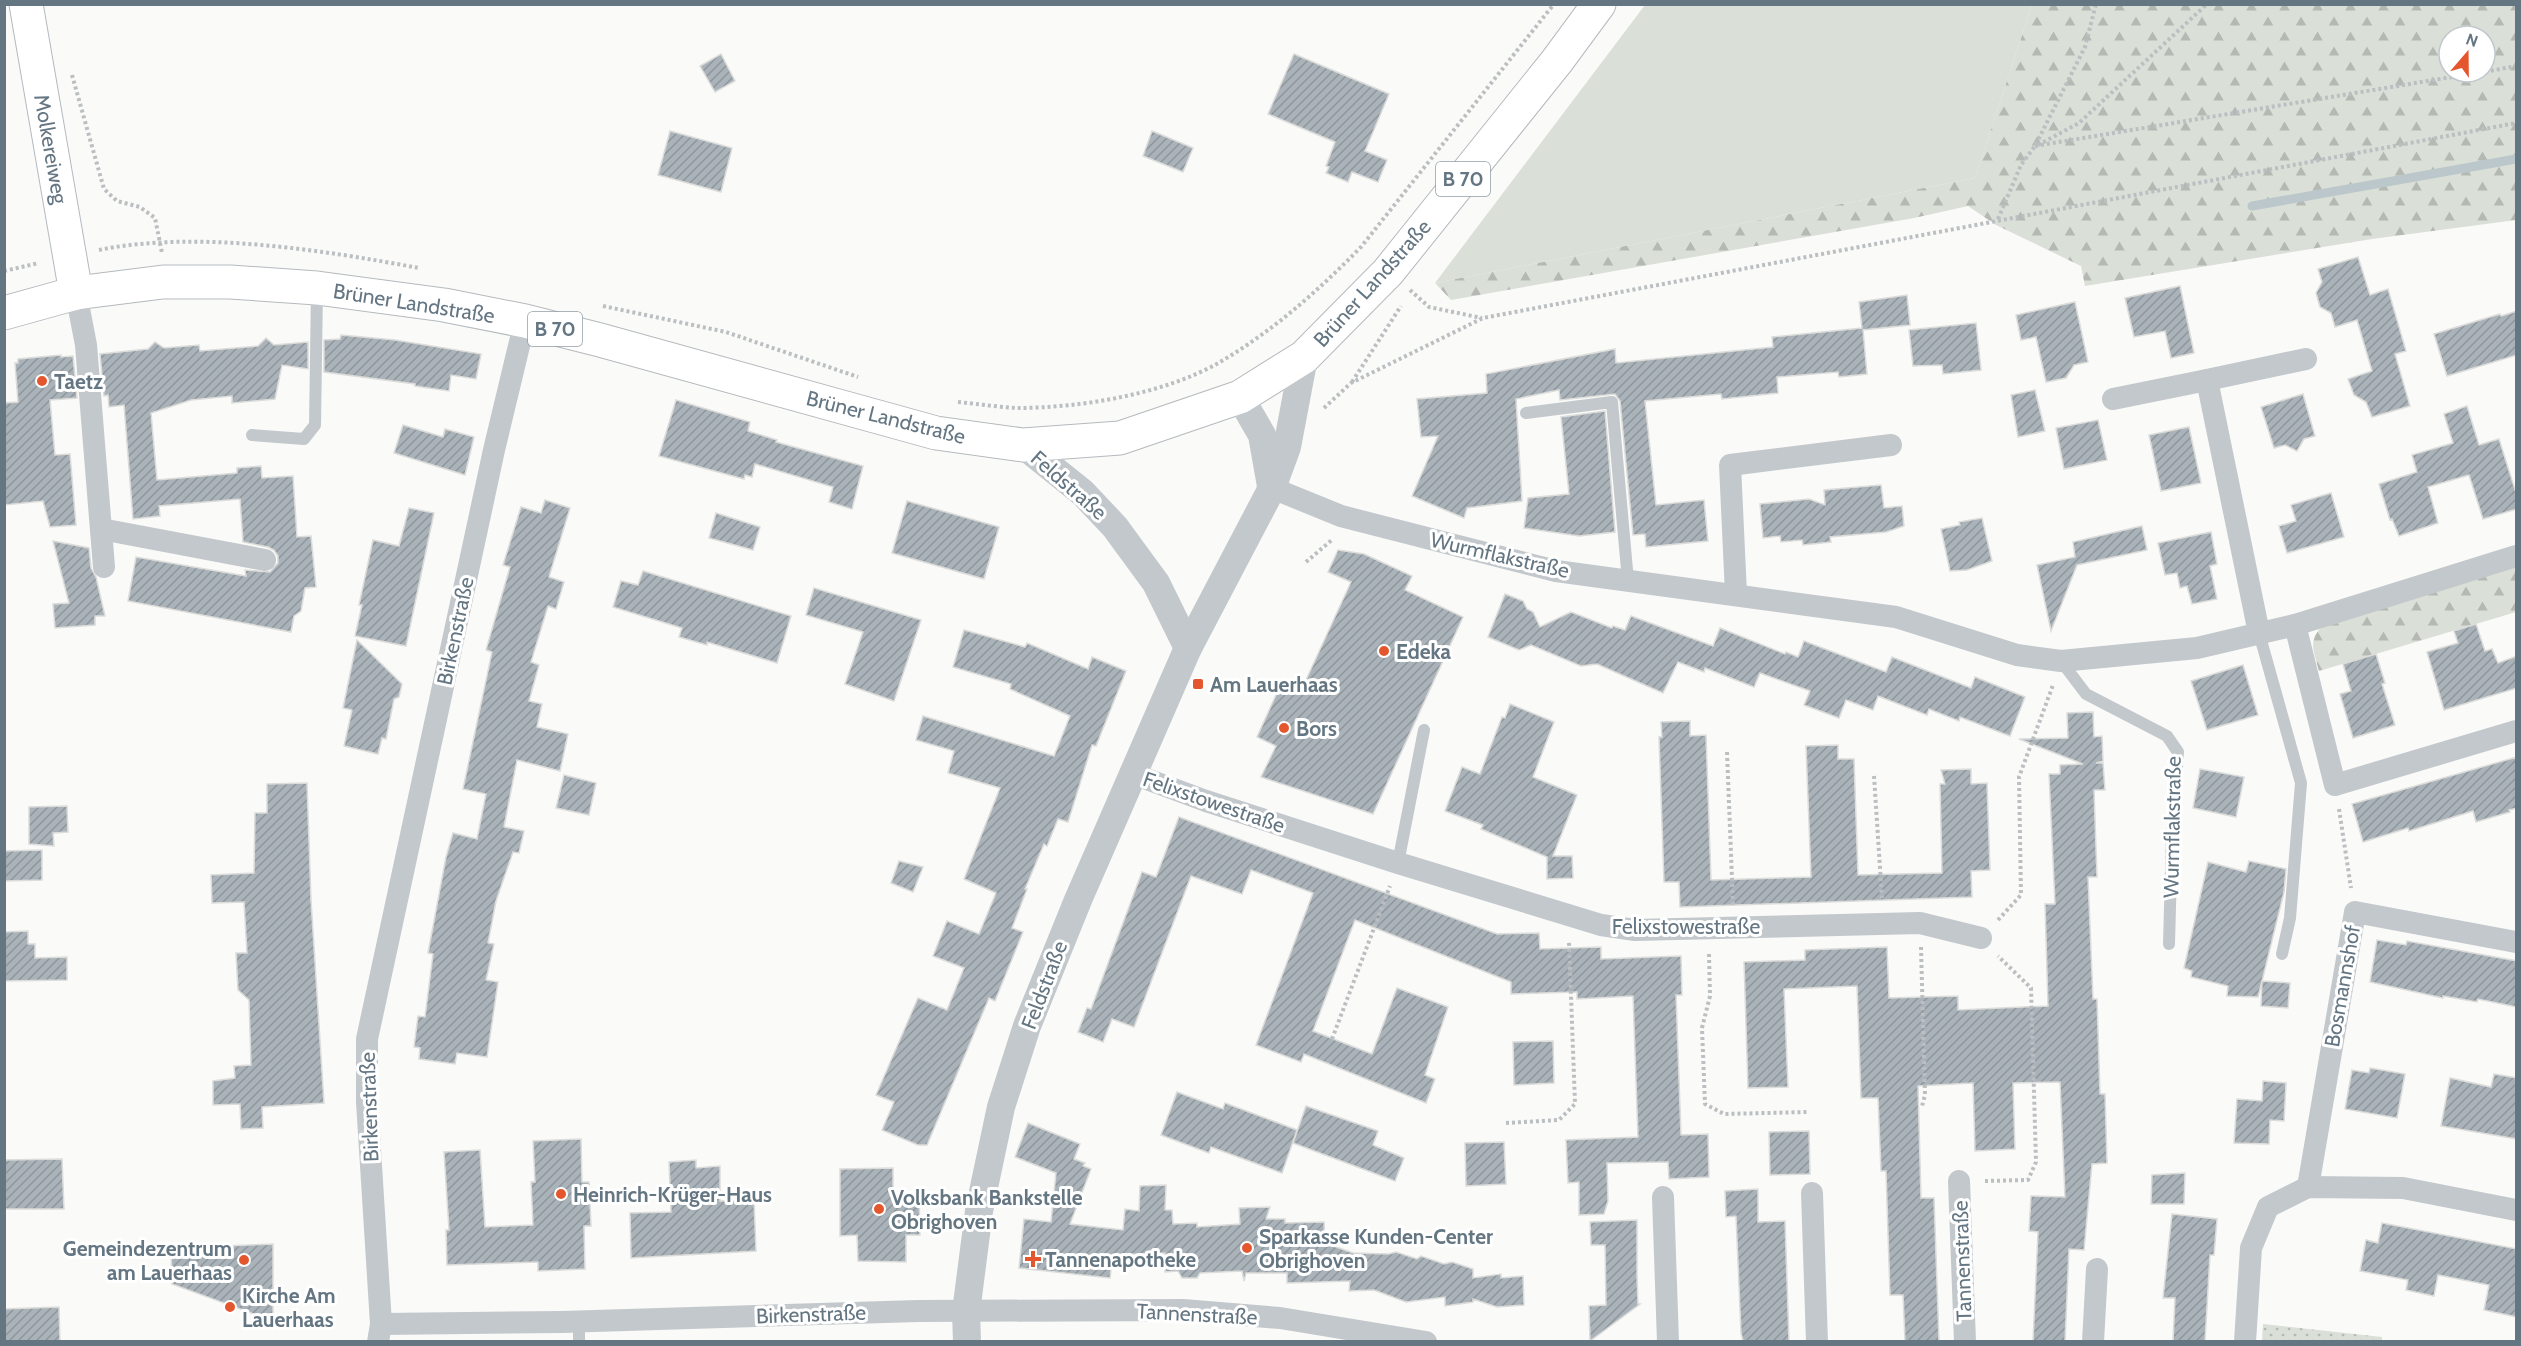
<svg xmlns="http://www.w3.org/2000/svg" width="2521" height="1346" viewBox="0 0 2521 1346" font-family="Cabin,sans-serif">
<defs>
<pattern id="forest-firs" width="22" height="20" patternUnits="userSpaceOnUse" patternTransform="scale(1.5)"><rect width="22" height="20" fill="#dadfd7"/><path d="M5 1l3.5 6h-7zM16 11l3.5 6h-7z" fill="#b4b9b4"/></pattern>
<pattern id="park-dots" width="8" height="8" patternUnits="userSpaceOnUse" patternTransform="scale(1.5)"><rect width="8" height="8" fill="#dadfd7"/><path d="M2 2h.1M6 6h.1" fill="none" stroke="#b4b9b4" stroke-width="1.8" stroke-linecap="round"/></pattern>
<pattern id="building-hatch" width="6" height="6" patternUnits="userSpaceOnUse" patternTransform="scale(1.5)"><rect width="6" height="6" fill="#aab3b9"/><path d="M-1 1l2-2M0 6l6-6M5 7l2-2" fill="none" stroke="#8e969c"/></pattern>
</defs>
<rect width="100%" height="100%" fill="#fafaf8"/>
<polygon fill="#dadfd7" points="1645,5 2032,5 1975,178 1435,283"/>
<g fill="url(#forest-firs)" fill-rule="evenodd">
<path d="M2032,5H2516V220L2372,239L2085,286L2081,266L1996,225L1968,206L1914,218L1451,300L1435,283L1975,178ZM2449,36H2485V72H2449Z"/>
<path d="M2516,567V612L2319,671C2314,650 2307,641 2324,624Z"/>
</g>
<polygon fill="url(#park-dots)" points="2263,1324 2382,1337 2382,1342 2262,1341"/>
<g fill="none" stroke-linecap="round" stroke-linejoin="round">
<polyline stroke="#bbc7cb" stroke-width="9" points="2252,206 2516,159"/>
</g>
<g fill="url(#building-hatch)" stroke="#dcdcda" stroke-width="1.5">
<polygon points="721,54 735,81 715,92 700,66"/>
<polygon points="1294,54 1389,94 1365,151 1387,160 1378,182 1352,172 1348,182 1326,173 1329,167 1326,166 1335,142 1268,114"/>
<polygon points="670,131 732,148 721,192 658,175"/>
<polygon points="1152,131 1193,148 1183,172 1143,156"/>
<polygon points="2358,257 2370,295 2388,289 2406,351 2395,354 2410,406 2372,417 2366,402 2354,395 2348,379 2372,371 2357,320 2335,327 2331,313 2320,307 2316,293 2322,282 2318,269"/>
<polygon points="2180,286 2194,353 2171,358 2165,331 2134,337 2125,298"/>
<polygon points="1907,295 1910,325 1863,330 1867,374 1839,377 1838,372 1777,377 1778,393 1722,399 1721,394 1645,401 1656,505 1704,500 1708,541 1646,547 1645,534 1633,535 1620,401 1615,394 1560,400 1559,390 1516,399 1522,501 1467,508 1464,518 1412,496 1438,436 1421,437 1417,399 1487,393 1486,374 1615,349 1616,363 1773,347 1772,337 1862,328 1859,302"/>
<polygon points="2075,302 2088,362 2074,365 2066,378 2046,382 2036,337 2021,340 2016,315"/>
<polygon points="2517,311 2517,355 2447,376 2434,334 2500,314 2501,316"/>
<polygon points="1976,323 1981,370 1943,374 1942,365 1913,366 1909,330"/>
<polygon points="341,335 395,340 481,354 476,379 451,375 449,391 415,386 415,384 324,372 324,340 340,339"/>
<polygon points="266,338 274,345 308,342 308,369 282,365 275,399 232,403 232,396 191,400 151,413 157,480 237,473 237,468 261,466 262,478 293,476 297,537 311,536 316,587 305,588 301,611 294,616 291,632 128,601 136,557 246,576 245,570 270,572 278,563 278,556 274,550 268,547 243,542 240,499 159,506 160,516 133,519 124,405 109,407 108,395 104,396 100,354 148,349 155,342 164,348 199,345 200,351 258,346"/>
<polygon points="61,355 61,357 73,356 77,398 50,400 55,455 70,454 76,525 50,527 43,501 4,505 4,403 18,402 15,363 18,363 18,359"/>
<polygon points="2035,390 2045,431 2018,437 2011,395"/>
<polygon points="2303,394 2315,436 2304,439 2297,451 2285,445 2274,448 2261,407"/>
<polygon points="676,400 750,422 748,431 777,440 776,442 863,466 852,509 829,502 833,487 755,464 752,477 745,475 744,479 659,456"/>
<polygon points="2467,406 2479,445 2499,439 2517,496 2517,509 2483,519 2469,475 2428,487 2438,523 2399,536 2392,519 2390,520 2379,484 2417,472 2412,455 2453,443 2444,414"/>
<polygon points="1605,411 1615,532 1579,536 1524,528 1528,498 1569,494 1561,417"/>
<polygon points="2098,420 2107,460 2064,469 2056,428"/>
<polygon points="403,425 443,437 445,429 474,437 465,475 394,453"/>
<polygon points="2189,427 2201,483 2161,491 2149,435"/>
<polygon points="1881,485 1884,508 1902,506 1904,526 1886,532 1830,537 1831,542 1803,545 1802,540 1781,542 1780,536 1763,538 1760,504 1809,499 1825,505 1824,490"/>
<polygon points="2331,493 2344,537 2287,553 2279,526 2296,521 2291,505"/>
<polygon points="545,500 570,508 549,577 564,582 556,609 548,606 531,662 539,665 529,701 542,704 537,727 568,734 560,771 517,760 504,827 524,831 519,853 513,852 496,901 488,943 494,944 486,980 498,982 487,1057 457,1053 455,1064 419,1059 420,1048 414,1047 418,1016 425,1017 433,954 428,953 446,857 453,833 477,839 486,794 463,789 492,652 486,650 510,567 503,565 521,507 541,513"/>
<polygon points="907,501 999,527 984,579 892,553"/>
<polygon points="409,508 434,513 406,646 355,636 362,605 359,605 373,540 399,546"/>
<polygon points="716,513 760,527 753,550 709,538"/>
<polygon points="1982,518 1992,561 1967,570 1950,571 1941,529 1960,525 1959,522"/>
<polygon points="2142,526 2147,550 2077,565 2051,631 2037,565 2075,557 2073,542"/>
<polygon points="2211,532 2217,564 2210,566 2217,599 2192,604 2187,586 2180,588 2177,573 2165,575 2158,543"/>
<polygon points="53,541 89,548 91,568 96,577 105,616 95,616 95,625 55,628 53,604 69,603"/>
<polygon points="1338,550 1364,554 1412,576 1405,590 1463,617 1373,814 1261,777 1276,746 1257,737 1281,684 1300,693 1351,582 1328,572"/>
<polygon points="643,571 791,616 777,663 707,642 707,645 679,637 682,628 613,607 621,581 638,585"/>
<polygon points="814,588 921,620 894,701 845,684 863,632 806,615"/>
<polygon points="1505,594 1523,601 1527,609 1533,612 1540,627 1571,612 1612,628 1613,626 1625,630 1631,616 1713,646 1720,628 1785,654 1786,652 1798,657 1804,641 1886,672 1892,657 1971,688 1975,677 2025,697 2010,736 1960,717 1959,721 1929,709 1927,715 1878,696 1873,710 1846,700 1839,718 1804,705 1810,691 1760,673 1754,687 1705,668 1704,672 1678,662 1663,693 1597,664 1581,666 1531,645 1519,650 1488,637"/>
<polygon points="2476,624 2485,651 2492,649 2498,663 2517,656 2517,688 2444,710 2427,652 2458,643 2454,631"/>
<polygon points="964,630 1025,647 1027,643 1088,669 1092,657 1126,671 1096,746 1092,745 1068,822 1058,819 1047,846 1044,844 1025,889 1027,889 1012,928 1023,932 995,1001 989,998 927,1145 918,1145 882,1130 894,1102 876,1095 918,998 947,1010 964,968 933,956 947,921 979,934 996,893 964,879 1000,788 948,773 954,751 916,740 923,716 1054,756 1070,716 1010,689 1011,684 953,667"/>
<polygon points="357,640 402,684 399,697 394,699 386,739 382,738 378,754 344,746 352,710 343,708"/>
<polygon points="2376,654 2385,683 2382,684 2395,725 2353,738 2340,694 2351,691 2343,664"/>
<polygon points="2243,665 2258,715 2207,730 2191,681"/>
<polygon points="1510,704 1554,722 1533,777 1577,795 1553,856 1572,856 1573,878 1547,879 1547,857 1481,829 1483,825 1445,811 1462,767 1480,774 1502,717 1505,718"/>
<polygon points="2093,712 2094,737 2102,736 2103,761 2096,763 2103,763 2105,790 2094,790 2097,877 2088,877 2093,999 2097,999 2100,1094 2105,1094 2107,1163 2092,1164 2084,1250 2069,1249 2065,1341 2033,1341 2038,1232 2029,1231 2031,1196 2065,1197 2060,1082 2013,1083 2015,1149 1975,1151 1973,1083 1918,1086 1921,1198 1934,1198 1939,1341 1905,1341 1903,1295 1890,1295 1886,1171 1881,1171 1878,1098 1861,1098 1857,986 1784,989 1788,1087 1748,1088 1744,962 1805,960 1805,950 1887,947 1889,998 1958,996 1958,1010 2048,1006 2045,904 2055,904 2049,774 2060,774 2060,765 2083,764 2019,739 2068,738 2067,713"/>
<polygon points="1690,721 1690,736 1706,735 1711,880 1811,877 1806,746 1838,745 1838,759 1854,759 1858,875 1942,873 1940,784 1945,784 1941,770 1971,769 1971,784 1987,783 1990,870 1971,871 1972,897 1680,907 1679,882 1664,882 1659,737 1662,737 1661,722"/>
<polygon points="2517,757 2517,808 2509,810 2510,812 2476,822 2473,811 2409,831 2408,828 2363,842 2352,804"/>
<polygon points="2200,769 2244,777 2236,817 2193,808"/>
<polygon points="564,775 596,783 589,815 556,808"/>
<polygon points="307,783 311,900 324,1103 262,1107 263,1128 241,1129 240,1104 213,1105 213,1081 235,1078 234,1066 251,1065 249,1000 238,990 236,953 247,953 244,902 212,903 211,875 254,873 255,813 267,813 267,784"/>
<polygon points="67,806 68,832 53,833 54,846 29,844 29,807"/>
<polygon points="1179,817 1497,934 1539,933 1540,949 1601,947 1601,959 1681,956 1682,995 1676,995 1681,1135 1708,1134 1709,1177 1669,1179 1668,1162 1607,1163 1608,1201 1604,1214 1579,1215 1579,1182 1568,1183 1566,1140 1638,1137 1633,996 1577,999 1577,992 1511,994 1511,982 1355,920 1313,1031 1372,1054 1397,988 1448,1007 1425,1075 1435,1079 1426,1103 1304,1054 1301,1062 1256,1045 1313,893 1251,870 1242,894 1191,876 1134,1027 1112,1019 1103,1042 1078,1032 1087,1008 1091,1009 1142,872 1156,877"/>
<polygon points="42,850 42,880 4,881 4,851"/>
<polygon points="899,861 923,867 913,892 891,883"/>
<polygon points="2249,861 2286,869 2284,892 2262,981 2290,983 2288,1008 2261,1006 2262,981 2258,997 2227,996 2228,986 2191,977 2192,971 2184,968 2208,862 2246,872"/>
<polygon points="28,931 28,944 35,944 35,958 67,957 67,980 4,981 4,932"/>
<polygon points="2377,940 2406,945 2407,941 2517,961 2517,1007 2478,999 2477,1002 2443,996 2443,998 2370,982"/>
<polygon points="1553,1041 1554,1083 1514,1085 1513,1042"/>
<polygon points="2370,1068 2405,1074 2397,1118 2345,1109 2352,1070 2369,1073"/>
<polygon points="2494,1074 2517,1078 2517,1139 2441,1126 2450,1078 2491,1087"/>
<polygon points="2263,1081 2286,1083 2284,1121 2270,1120 2269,1144 2234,1143 2237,1099 2262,1101"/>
<polygon points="1177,1092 1223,1109 1225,1103 1297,1130 1282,1173 1211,1147 1209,1153 1161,1135"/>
<polygon points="1306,1106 1378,1131 1373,1145 1404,1158 1395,1181 1293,1143"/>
<polygon points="1028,1123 1080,1144 1074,1159 1085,1163 1083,1166 1091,1169 1070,1224 1123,1230 1125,1209 1139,1211 1140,1186 1166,1185 1165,1210 1172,1210 1173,1224 1197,1223 1197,1227 1240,1224 1239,1208 1270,1207 1266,1219 1285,1219 1285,1223 1324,1222 1325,1243 1353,1253 1389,1254 1396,1252 1417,1259 1421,1256 1444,1264 1452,1262 1473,1269 1473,1278 1501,1274 1501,1278 1523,1276 1524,1305 1497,1307 1473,1299 1473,1302 1445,1306 1445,1297 1406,1302 1374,1290 1349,1291 1350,1281 1287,1283 1287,1273 1246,1273 1244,1281 1242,1271 1200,1273 1197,1278 1182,1278 1178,1271 1165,1272 1165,1253 1113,1255 1110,1278 1019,1268 1024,1219 1051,1222 1056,1173 1015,1157"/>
<polygon points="1809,1131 1810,1174 1770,1175 1769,1132"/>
<polygon points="581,1139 582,1182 589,1182 591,1226 584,1226 585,1269 538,1271 538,1262 447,1265 446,1230 449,1230 444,1152 480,1150 485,1227 533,1225 531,1182 535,1182 533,1141"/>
<polygon points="1504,1142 1506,1184 1466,1186 1465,1143"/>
<polygon points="62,1159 64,1209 4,1209 4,1160"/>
<polygon points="696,1160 696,1168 720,1166 720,1201 754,1200 756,1251 631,1258 630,1213 671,1212 669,1162"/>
<polygon points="893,1168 893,1194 919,1193 920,1235 906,1235 906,1262 858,1261 857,1235 840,1236 840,1169"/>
<polygon points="2185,1173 2184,1204 2151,1204 2152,1175"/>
<polygon points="1758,1189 1758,1222 1785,1221 1789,1341 1743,1341 1741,1333 1736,1216 1726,1217 1725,1191"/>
<polygon points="2172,1214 2217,1219 2214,1255 2210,1255 2205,1341 2173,1341 2175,1298 2163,1298"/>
<polygon points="1637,1220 1637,1276 1638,1304 1640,1304 1590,1341 1589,1306 1606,1305 1605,1245 1591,1245 1590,1222"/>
<polygon points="2382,1223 2517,1249 2517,1317 2484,1310 2489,1285 2438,1275 2434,1296 2406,1290 2408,1280 2360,1271 2366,1240 2378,1243"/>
<polygon points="273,1244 273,1321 172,1284 171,1248"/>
<polygon points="59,1307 60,1341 4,1341 4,1309"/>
</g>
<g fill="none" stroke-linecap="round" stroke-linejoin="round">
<defs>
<polyline id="secondary" points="26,4 76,293"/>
<polyline id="primary" points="4,313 76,293 163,282 230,282 317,288 444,305 525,321 600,340 936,433 1023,445 1120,438 1240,397 1304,357 1388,272 1557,61 1599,4"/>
</defs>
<use href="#secondary" stroke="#b3babf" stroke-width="35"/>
<use href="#primary" stroke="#b5babe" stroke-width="35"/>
<g stroke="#bbbfc2" stroke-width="4" stroke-dasharray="3 3" stroke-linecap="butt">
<polyline points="2485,72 2516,66"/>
<polyline points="72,75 104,189 117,201 140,207 155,218 162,253"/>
<polyline points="2038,145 2079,123 2207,4"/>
<polyline points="2035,146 2482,72"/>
<polyline points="1998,219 2021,165 2035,146 2085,47 2096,4"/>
<path d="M99,250C196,230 322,250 419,268"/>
<polyline points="4,271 39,263"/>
<polyline points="1410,290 1429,307 1482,318"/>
<polyline points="603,306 726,332 858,377"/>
<polyline points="1352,382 1401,306"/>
<path d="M958,402C978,404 998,407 1017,408C1080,408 1165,394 1220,362C1273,331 1318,291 1361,247L1554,4"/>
<polyline points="1324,408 1351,383 1483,318 2516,123"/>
<polyline points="1306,562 1333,539"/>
<polyline points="1727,752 1733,904"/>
<polyline points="1874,776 1882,898"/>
<polyline points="2339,809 2351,888"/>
<polyline points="1998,920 2021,895 2019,777 2053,685"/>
<polyline points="1921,947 1925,1095 1922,1106"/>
<polyline points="1709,954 1710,996 1702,1028 1705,1104 1724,1114 1807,1112"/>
<polyline points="1332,1039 1390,886"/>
<polyline points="1506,1123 1559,1120 1575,1104 1569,942"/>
<polyline points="1985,1181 2028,1180 2036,1162 2031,988 1998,956"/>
</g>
<g stroke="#c3c8cc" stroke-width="12">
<polyline points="1526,413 1612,402 1628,581"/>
<polyline points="252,435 304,439 315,425 317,289"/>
<polyline points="2259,633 2301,783 2290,918 2282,954"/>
<polyline points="2061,661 2086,694 2167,736 2178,752 2172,833 2169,944"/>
<polyline points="1398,863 1424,730"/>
<polyline points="579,1321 579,1342"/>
</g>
<g stroke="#c3c8cc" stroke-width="22">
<polyline points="76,293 86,345 104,567"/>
<polyline points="2113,399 2207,380"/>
<polyline points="1272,488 1341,516 1556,571 1896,617 2017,655 2061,661 2197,648 2295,625 2516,556"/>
<polyline points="101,529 265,560"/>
<polyline points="1736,594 1730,465 1891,445"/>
<polyline points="2295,625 2335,785 2516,731"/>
<polyline points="2259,633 2207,380 2306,359"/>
<polyline points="1133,774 1206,801 1398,863 1601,925 1635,930 1920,923 1981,938"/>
<polyline points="1959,1181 1965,1342"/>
<polyline points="2308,1187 2355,912 2516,942"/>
<polyline points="1812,1193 1817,1342"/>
<polyline points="1663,1197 1668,1342"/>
<polyline points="381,1324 562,1322 918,1311 1183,1310 1280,1318 1426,1342"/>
<polyline points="378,1342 381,1324 367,1102 367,1039 494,450 525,321"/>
<polyline points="2093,1342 2097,1269"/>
<polyline points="2245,1342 2251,1248 2268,1207 2308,1187 2403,1188 2516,1210"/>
</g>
<g stroke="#c3c8cc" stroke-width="28">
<polyline points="1240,397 1262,435 1271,486"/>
<polyline points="1023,445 1083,493 1115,527 1156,583 1188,648"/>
<polyline points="967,1342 966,1312 979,1211 1001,1107 1027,1026 1078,900 1188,648 1272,488 1287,447 1304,357"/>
</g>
<use href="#secondary" stroke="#fff" stroke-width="33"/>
<use href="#primary" stroke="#fff" stroke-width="33"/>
</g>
<g fill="#e4572e" stroke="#fff" stroke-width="2">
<circle cx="42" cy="381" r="6"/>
<circle cx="1384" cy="651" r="6"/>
<rect x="1192" y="678" width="12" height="12" rx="3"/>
<circle cx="1284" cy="728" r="6"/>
<circle cx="561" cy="1194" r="6"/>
<circle cx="879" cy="1209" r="6"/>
<circle cx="1247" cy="1248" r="6"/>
<path d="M1030 1250h6v6h6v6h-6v6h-6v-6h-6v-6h6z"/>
<circle cx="244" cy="1260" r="6"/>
<circle cx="230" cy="1307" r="6"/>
</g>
<g text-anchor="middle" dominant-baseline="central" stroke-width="6" stroke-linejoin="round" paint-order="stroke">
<g fill="#fff" stroke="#939fa8" stroke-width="1.5">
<rect x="1436" y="162" width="54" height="34" rx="4.5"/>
<rect x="528" y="312" width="54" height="34" rx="4.5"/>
</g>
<g font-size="20" font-weight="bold" fill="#657683">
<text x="1463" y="179">B 70</text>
<text x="555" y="329">B 70</text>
</g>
<g font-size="21" fill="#657683" stroke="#fff">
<text transform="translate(51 149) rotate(80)">Molkereiweg</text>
<text transform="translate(1372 283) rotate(-48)">Brüner Landstraße</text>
<text transform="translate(414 303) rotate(9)">Brüner Landstraße</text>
<text transform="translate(886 417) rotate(14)">Brüner Landstraße</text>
<text transform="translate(1069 485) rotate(41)">Feldstraße</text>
<text transform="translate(1500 555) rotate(13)">Wurmflakstraße</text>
<text transform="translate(455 631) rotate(-78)">Birkenstraße</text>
<text transform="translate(1214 802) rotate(19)">Felixstowestraße</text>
<text transform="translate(2172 827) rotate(-89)">Wurmflakstraße</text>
<text x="1686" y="926">Felixstowestraße</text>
<text transform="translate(1044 985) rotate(-69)">Feldstraße</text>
<text transform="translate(2342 986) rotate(-80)">Bosmannshof</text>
<text transform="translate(369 1107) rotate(-92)">Birkenstraße</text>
<text transform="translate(1962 1261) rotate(-92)">Tannenstraße</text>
<text transform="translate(811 1314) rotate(-2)">Birkenstraße</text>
<text transform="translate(1197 1314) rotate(3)">Tannenstraße</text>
</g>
<g font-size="21" font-weight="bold" fill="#657683" stroke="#fff" text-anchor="start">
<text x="54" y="381">Taetz</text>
<text x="1396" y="651">Edeka</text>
<text x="1210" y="684">Am Lauerhaas</text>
<text x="1296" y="728">Bors</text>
<text x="573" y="1194">Heinrich-Krüger-Haus</text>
<text x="891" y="1197">Volksbank Bankstelle<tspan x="891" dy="24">Obrighoven</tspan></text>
<text x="1259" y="1236">Sparkasse Kunden-Center<tspan x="1259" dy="24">Obrighoven</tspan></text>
<text x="232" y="1248" text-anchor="end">Gemeindezentrum<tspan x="232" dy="24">am Lauerhaas</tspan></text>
<text x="1045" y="1259">Tannenapotheke</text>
<text x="242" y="1295">Kirche Am<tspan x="242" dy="24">Lauerhaas</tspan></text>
</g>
</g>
<rect width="2521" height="1346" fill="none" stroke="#657683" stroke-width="12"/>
<g transform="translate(2467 54) rotate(20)"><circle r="28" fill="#ffffff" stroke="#c1c8cd" stroke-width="1.5"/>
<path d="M0-4.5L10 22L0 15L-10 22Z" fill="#e4572e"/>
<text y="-9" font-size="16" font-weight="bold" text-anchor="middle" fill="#657683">N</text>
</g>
</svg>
